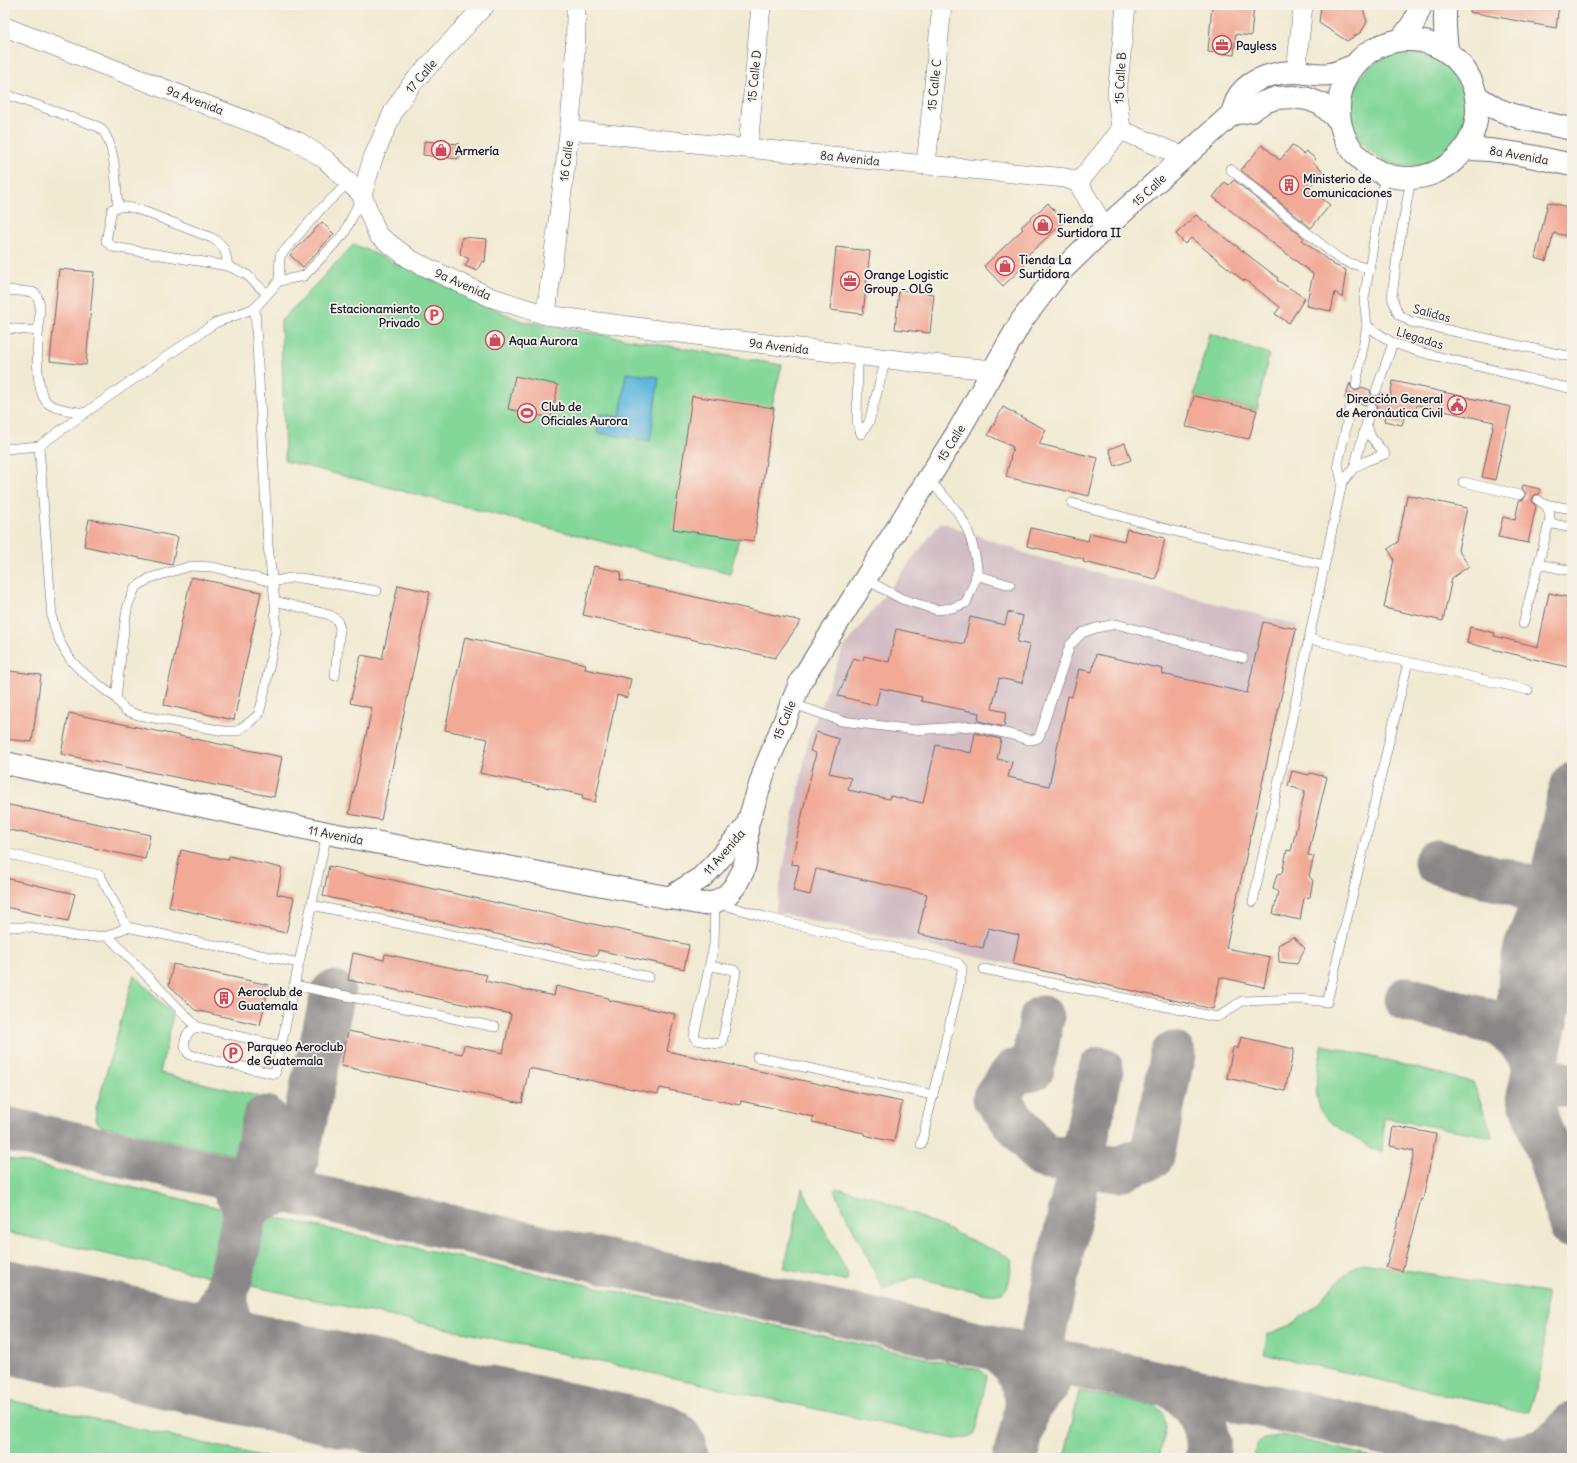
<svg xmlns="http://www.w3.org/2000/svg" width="1577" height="1463" viewBox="0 0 1577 1463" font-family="Delius,sans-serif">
<rect width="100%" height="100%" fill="#f7f3e8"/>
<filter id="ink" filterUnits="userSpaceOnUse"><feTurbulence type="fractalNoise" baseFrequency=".025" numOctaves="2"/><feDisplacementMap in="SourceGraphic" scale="8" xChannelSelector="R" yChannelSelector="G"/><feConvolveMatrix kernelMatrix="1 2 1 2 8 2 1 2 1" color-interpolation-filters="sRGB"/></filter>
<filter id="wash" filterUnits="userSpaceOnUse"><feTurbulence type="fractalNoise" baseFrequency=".012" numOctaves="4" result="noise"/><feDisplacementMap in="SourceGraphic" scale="16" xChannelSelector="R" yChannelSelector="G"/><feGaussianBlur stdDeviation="0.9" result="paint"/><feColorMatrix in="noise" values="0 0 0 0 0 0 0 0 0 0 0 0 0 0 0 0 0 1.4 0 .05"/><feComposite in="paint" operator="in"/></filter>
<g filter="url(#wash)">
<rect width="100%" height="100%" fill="#f1ead3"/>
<polygon fill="#d2bdc5" points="941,522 1033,556 1298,625 1213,1009 775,912 809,737 843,649"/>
<g fill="#83d799" stroke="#527c6a">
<circle cx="1408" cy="109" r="57"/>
<polygon points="354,244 521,321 782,365 730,574 285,461 281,321"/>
<polygon points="1209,333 1269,354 1257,410 1194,396"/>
<path d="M134,975L173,1015L160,1073L257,1096L244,1157L102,1126C95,1122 95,1117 96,1109Z"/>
<path d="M1323,1045L1473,1082L1493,1137L1384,1118L1382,1153C1368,1146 1328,1125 1321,1111C1312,1091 1318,1065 1323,1045Z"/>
<polygon points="5,1158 229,1210 216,1278 5,1232"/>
<polygon points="802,1188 848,1274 847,1280 844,1281 784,1269"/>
<path d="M836,1188L875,1197L1009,1257L1012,1260C1009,1280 1012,1297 987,1294L913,1277L883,1289L834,1190Z"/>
<polygon points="274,1217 980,1370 987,1376 975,1434 968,1438 954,1439 247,1285 259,1226 265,1219"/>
<polygon points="1363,1263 1546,1293 1543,1365 1529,1413 1263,1354 1268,1334 1290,1325 1308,1312 1352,1268"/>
<polygon points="1079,1391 1155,1406 1163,1414 1166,1427 1159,1458 1067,1458 1065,1454"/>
<polygon points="5,1399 270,1458 5,1458"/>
<path d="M1282,1435L1376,1458H1253C1257,1439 1263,1437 1282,1435Z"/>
</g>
<polygon fill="#60b7dd" stroke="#416c8c" points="626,373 659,377 650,441 597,433 600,414 620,417"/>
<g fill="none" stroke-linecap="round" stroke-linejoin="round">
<g stroke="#8a8687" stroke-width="45">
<polyline points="1436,862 1520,885 1547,904 1561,928"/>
<polyline points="1572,898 1529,1095 1572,1225"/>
<polyline points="1407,999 1496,1023 1513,1034 1527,1050 1532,1062"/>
<polyline points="1042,1018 1032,1069 1014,1072 995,1098 1043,1156 1081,1164 1101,1069"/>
<polyline points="1526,1047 1522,1031 1519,1005 1521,971 1527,944 1536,922 1547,904 1572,785"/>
<polyline points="1533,1077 1572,1086"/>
<polyline points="5,1129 216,1175 999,1349 1275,1408 1495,1458"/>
<polyline points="250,1182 265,1118"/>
<path d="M244,1217C254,1196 268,1195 289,1191L333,993"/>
<path d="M226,1295C227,1317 226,1347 245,1363C250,1367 258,1370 264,1373"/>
<polyline points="5,1312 13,1318"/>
<path d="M136,1345C150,1345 165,1346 179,1342C229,1328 234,1260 244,1217C244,1207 244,1198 235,1190"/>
<path d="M999,1349C1021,1371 1024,1378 1027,1409L1081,1164L1117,1170L1152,1156L1173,1054"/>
<path d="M1169,1386C1174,1389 1180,1392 1185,1396C1202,1410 1212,1437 1207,1458"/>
<polyline points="1015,1458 1027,1409 1042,1389 1047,1385"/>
<path d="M1513,1458C1543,1453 1554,1449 1572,1424"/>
</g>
<polyline stroke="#8a8687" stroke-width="113" points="5,1316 652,1458"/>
</g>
<g id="blocks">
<g fill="#f2a996">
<polygon points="1212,5 1254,5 1251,36 1236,34 1234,55 1208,52"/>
<polygon points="1321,5 1362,5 1367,22 1361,32 1347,41 1319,23"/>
<polygon points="1471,5 1559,5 1556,28 1470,12"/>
<polygon points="424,141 460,144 458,159 423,155"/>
<polygon points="1262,145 1280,160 1292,145 1303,154 1306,151 1316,159 1313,162 1323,171 1309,188 1330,205 1311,228 1241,170"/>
<polygon points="1234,180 1304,238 1302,240 1334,265 1346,270 1342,298 1335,292 1331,311 1306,306 1313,274 1213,197 1225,182 1229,185"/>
<polygon points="1548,202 1572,208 1572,237 1554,233 1546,261 1535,258"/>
<polygon points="1048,203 1064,222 1021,261 1025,265 1003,286 984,266 1023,229 1021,227"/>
<polygon points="1196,215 1278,278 1277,280 1305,298 1289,323 1275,314 1280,307 1245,280 1244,281 1191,238 1185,244 1176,234"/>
<polygon points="322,222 334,234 303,267 290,255"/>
<polygon points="462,237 487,239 485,262 482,261 477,271 465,266 469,259 460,254"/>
<polygon points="836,247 870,251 863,314 830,310"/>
<polygon points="59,269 94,272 86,365 50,361"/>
<polygon points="899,290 934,294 930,333 895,329"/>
<polygon points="515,376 558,385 551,418 508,409"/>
<polygon points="1393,381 1511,407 1495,480 1482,477 1494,422 1417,405 1415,417 1405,414 1402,425 1384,421 1386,412 1377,409 1377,405 1373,401 1369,401 1365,405 1358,402 1358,398 1353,394 1350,394 1346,398 1345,398 1350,383 1351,387 1355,391 1358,390 1362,387 1370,390 1371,395 1374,397 1380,396 1382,393 1390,396"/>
<polygon points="692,396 774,408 754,541 673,529"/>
<polygon points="1194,396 1257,410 1249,439 1186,427"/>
<polygon points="1003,407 1046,430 1039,444 1098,458 1089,496 1006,477 1013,447 988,435"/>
<polygon points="1125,443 1131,460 1115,466 1109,449"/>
<polygon points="1523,485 1540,489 1539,494 1535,495 1532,499 1533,503 1536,506 1528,543 1498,537 1503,517 1515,520 1519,501 1524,499 1526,496 1526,493 1522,489"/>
<polygon points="1407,495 1467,508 1458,550 1469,566 1452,578 1443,621 1384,608 1394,559 1388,549 1398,542"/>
<polygon points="89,519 178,537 172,565 84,546"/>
<polygon points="1031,528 1088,541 1090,533 1124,541 1127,529 1165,538 1156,579 1083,562 1084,559 1027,546"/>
<polygon points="594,566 621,572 620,580 801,621 775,658 583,615"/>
<polygon points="191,577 261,592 234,720 164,705"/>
<polygon points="398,585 430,592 381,820 349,814 372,708 350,703 361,655 382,659"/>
<polygon points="1549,593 1572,598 1572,668 1467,643 1470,627 1495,633 1494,636 1538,647"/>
<polygon points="1008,612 1023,616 1017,642 1030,645 1022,683 999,678 992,709 1006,712 1004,727 978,721 979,713 921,701 922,697 880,688 876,705 838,696 854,658 863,661 864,656 889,662 896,629 964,644 970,617 1005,625"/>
<polygon points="1263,622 1296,629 1226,948 1270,957 1264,987 1220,977 1213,1009 1013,964 1019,935 988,928 983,948 918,934 927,894 816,869 810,895 793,891 799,865 791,864 816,753 810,751 816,732 839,739 829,773 851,778 848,790 889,799 890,796 923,803 936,745 971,753 975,733 1001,739 997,759 1012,762 1008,777 1049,786 1068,696 1072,697 1079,669 1092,672 1096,654 1163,669 1162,674 1247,693"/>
<polygon points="465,637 586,664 585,669 631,679 627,698 617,695 595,802 582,799 583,795 480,773 488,739 445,730"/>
<polygon points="10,671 41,675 32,742 5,739 5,708"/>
<polygon points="69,713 282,757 274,797 61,754"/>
<polygon points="1292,771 1309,775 1310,773 1327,777 1308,855 1314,856 1309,876 1313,881 1310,897 1304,898 1300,920 1273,914 1278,892 1273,888 1277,874 1282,873 1287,850 1291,851 1305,791 1288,786"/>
<polygon points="5,804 150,835 145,859 5,829"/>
<polygon points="181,850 228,860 229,856 282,868 277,894 294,898 286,933 169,907"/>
<polygon points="329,866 689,945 684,969 598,950 597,956 323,896"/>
<polygon points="5,878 75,894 68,921 5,907"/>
<polygon points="1293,937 1305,948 1297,964 1279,962 1278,945"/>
<polygon points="353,953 384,960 385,954 487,975 485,981 554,996 556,986 609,998 609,1000 675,1014 667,1051 902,1102 894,1142 864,1135 864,1133 812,1122 814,1117 741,1101 740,1105 660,1088 658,1094 529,1068 522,1103 341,1066 348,1031 462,1054 464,1045 503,1053 511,1014 348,980"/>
<polygon points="173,964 269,985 260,1025 195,1010 169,985"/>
<polygon points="1241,1037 1294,1049 1285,1091 1227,1078 1233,1047 1238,1049"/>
<polygon points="1393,1126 1436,1134 1423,1200 1421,1199 1402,1271 1386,1267 1403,1202 1414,1151 1390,1146"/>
</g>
</g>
</g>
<g filter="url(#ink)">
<use href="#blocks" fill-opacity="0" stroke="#6a6870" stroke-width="1"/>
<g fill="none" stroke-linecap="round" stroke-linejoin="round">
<defs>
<g id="lane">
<path d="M5,94L99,127C116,140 116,186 118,207"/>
<polyline points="1230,169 1338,258 1349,263 1370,269"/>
<polyline points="1411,179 1397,256 1392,297 1398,314 1411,322 1572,357"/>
<path d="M228,266C225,251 226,246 212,238L140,210C130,207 122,205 112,209L106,241L113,247L228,266L247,275L267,294"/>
<polyline points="279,281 280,256 320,210 349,182"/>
<path d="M5,290L32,292L36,294L40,305C39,326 31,392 49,404C58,410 74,411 85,413L215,323L255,308L279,281L304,276L344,234L362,196"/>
<polyline points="255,308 268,546 275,601 276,631 264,694 259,714 250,722 237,731 224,731 138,715 125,710 116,698 125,621 128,605 135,588 150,578 191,566 213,567 272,582 290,578 301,578 377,591"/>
<polyline points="1367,326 1393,343 1420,352 1572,389"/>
<polyline points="5,328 39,331"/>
<polyline points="858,355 857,421 861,434 869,422 886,359"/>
<polyline points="1356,385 1367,326 1364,299 1385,175"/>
<polyline points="1376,391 1393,343"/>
<path d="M39,446L52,618C63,663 82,672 116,698"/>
<polyline points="5,449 39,446 85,413"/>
<polyline points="1354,468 1366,461 1385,454 1371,437 1367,426"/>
<polyline points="1463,482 1520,495"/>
<polyline points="1342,483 1354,468 1371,407"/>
<polyline points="1072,503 1178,532 1324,565"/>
<polyline points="1544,504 1572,509"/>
<polyline points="1549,523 1572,528"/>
<polyline points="1538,564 1572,571"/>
<polyline points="976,575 1010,585"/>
<path d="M865,579L902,599L937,610L952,608L966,603C969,594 974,585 976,576C978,569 976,559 974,552C967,516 951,504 928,479"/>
<polyline points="275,601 330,615 337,620 340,628 335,676"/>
<path d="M1523,624L1550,519C1550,509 1546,505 1538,500"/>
<polyline points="1309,639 1528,690"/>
<polyline points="791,703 842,721 915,730 973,726 1013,735 1029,740 1036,739 1039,737 1070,645 1082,633 1096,628 1116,624 1243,658"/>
<polyline points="5,853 100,875 127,927 299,963"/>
<polyline points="1253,902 1342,483 1338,464 1352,400"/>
<polyline points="312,905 649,977"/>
<polyline points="5,927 28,927 80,937 108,936 127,927"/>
<polyline points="108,936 197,1027"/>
<polyline points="710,966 734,970 736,972 722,1043 719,1044 697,1040 694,1037 714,945 715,902 765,917 958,963 962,968 962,972 921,1145"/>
<path d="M984,969L1216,1017C1226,1014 1233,1005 1243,1001L1301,999L1327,1002L1408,662"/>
<polyline points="294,985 495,1027"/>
<path d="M281,1046L197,1027C184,1031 181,1047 190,1055L275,1074L327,833"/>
<polyline points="757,1057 933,1095"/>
</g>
<g id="street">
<polyline points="5,27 266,128 299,142 326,160 362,195 378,235 411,260 490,297 546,315 733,340 921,363 993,370"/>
<polyline points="1296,72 1303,5"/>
<polyline points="569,130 713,145 1066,178 1078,183 1105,228"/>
<polyline points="1121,130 1117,94 1126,5"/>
<polyline points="1121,130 1184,157"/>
<polyline points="748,148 761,5"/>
<polyline points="926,165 942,5"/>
<polyline points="1078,183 1121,130"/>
<polyline points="362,195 373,158 394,110 411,85 485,5"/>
<path d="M546,315C558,212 577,109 576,5"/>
</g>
<g id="secondary">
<path d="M1446,5C1443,20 1446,36 1447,52"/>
<circle cx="1408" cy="109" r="69"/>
<polyline points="1401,40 1414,22 1421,5"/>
<polyline points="1476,96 1497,109 1521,118 1572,129"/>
<polyline points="1232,114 1251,111 1262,103 1276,98 1293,97 1308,99 1321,104 1339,120"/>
<path d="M1465,149C1503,149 1535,157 1572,165"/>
<path d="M5,763L327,833L703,904L715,902L727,895L735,886L743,871L747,855V826L765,769L801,681L959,430L1022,320L1056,276L1105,228L1232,114C1234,108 1236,99 1240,94C1252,78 1276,72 1295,72C1307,72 1318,76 1329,74C1337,73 1345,69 1353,66"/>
<polyline points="669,898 701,878 714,865 747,826"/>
</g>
</defs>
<use href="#lane" stroke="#6a6870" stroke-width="10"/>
<use href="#street" stroke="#6a6870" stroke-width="20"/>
<use href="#secondary" stroke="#6a6870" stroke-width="24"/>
<use href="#lane" stroke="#fff" stroke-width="9"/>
<use href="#street" stroke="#fff" stroke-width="19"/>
<use href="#secondary" stroke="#fff" stroke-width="22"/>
</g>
</g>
<defs>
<symbol id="office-ring" viewBox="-11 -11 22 22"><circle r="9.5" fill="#f7f3e8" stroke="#d1495b" stroke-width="1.5"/><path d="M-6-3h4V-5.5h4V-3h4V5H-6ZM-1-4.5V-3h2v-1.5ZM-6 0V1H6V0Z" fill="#d1495b"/></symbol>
<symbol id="shop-ring" viewBox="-11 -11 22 22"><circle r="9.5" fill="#f7f3e8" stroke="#d1495b" stroke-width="1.5"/><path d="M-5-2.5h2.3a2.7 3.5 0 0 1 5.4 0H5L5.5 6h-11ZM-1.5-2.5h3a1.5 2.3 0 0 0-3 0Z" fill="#d1495b"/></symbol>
<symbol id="building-ring" viewBox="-11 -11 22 22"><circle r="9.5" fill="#f7f3e8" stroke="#d1495b" stroke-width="1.5"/><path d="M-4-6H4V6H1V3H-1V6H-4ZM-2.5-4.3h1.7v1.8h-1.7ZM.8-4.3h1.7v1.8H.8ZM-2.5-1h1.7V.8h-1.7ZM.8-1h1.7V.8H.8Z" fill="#d1495b"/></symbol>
<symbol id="parking-ring" viewBox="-11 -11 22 22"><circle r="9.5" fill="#f7f3e8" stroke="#d1495b" stroke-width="1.5"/><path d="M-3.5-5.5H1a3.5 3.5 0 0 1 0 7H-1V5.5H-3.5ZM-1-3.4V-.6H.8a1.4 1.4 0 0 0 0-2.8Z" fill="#d1495b"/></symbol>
<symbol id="civic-ring" viewBox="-11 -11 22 22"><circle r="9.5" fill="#f7f3e8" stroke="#d1495b" stroke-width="1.5"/><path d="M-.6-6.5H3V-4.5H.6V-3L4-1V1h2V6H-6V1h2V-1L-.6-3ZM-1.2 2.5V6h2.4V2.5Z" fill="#d1495b"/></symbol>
<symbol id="stadium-ring" viewBox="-11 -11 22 22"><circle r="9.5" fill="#f7f3e8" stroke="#d1495b" stroke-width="1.5"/><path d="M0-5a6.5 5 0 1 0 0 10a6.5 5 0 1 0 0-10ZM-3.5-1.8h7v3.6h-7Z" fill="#d1495b"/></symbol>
</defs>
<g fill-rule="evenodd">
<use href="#office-ring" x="1211" y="34" width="22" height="22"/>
<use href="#shop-ring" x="430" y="139" width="22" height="22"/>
<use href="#building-ring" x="1278" y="174" width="22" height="22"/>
<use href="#shop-ring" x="1032" y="214" width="22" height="22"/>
<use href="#shop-ring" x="994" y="255" width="22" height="22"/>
<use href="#office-ring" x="839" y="270" width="22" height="22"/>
<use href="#parking-ring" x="423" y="304" width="22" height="22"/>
<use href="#shop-ring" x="484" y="329" width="22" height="22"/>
<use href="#civic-ring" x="1446" y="394" width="22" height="22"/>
<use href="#stadium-ring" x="516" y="402" width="22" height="22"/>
<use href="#building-ring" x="213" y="987" width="22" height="22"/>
<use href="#parking-ring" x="222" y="1042" width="22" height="22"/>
</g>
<g text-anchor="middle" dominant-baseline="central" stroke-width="3.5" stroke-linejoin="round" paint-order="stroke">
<g font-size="12" font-weight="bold" fill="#22223b" stroke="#f7f3e8" text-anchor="start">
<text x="1236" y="45">Payless</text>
<text x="455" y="150">Armería</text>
<text x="1303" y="178">Ministerio de<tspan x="1303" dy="14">Comunicaciones</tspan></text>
<text x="1057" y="218">Tienda<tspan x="1057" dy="14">Surtidora II</tspan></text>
<text x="1019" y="259">Tienda La<tspan x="1019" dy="14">Surtidora</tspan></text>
<text x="864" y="274">Orange Logistic<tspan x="864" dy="14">Group - OLG</tspan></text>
<text x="420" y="308" text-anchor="end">Estacionamiento<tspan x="420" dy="14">Privado</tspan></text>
<text x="509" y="340">Aqua Aurora</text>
<text x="1443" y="398" text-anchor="end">Dirección General<tspan x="1443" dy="14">de Aeronáutica Civil</tspan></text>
<text x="541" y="406">Club de<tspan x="541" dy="14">Oficiales Aurora</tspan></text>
<text x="238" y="991">Aeroclub de<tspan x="238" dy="14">Guatemala</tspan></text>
<text x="247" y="1046">Parqueo Aeroclub<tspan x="247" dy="14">de Guatemala</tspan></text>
</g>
<g font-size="12" fill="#22223b" stroke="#f7f3e8">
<text transform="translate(421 76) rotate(-49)">17 Calle</text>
<text transform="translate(754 76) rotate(-84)">15 Calle D</text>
<text transform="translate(1120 78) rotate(-87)">15 Calle B</text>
<text transform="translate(934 85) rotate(-84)">15 Calle C</text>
<text transform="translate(195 100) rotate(21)">9a Avenida</text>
<text transform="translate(1519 155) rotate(10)">8a Avenida</text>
<text transform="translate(850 158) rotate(6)">8a Avenida</text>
<text transform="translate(566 161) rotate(-83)">16 Calle</text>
<text transform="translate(1149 190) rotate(-43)">15 Calle</text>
<text transform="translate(463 284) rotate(24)">9a Avenida</text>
<text transform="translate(1432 313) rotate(15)">Salidas</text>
<text transform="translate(1420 338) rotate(17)">Llegadas</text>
<text transform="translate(779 346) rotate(7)">9a Avenida</text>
<text transform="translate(951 443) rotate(-58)">15 Calle</text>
<text transform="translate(784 720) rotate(-68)">15 Calle</text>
<text transform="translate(336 835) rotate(11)">11 Avenida</text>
<text transform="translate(724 852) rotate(-49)">11 Avenida</text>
</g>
</g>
<rect width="1577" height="1463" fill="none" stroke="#f7f3e8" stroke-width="20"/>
</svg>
